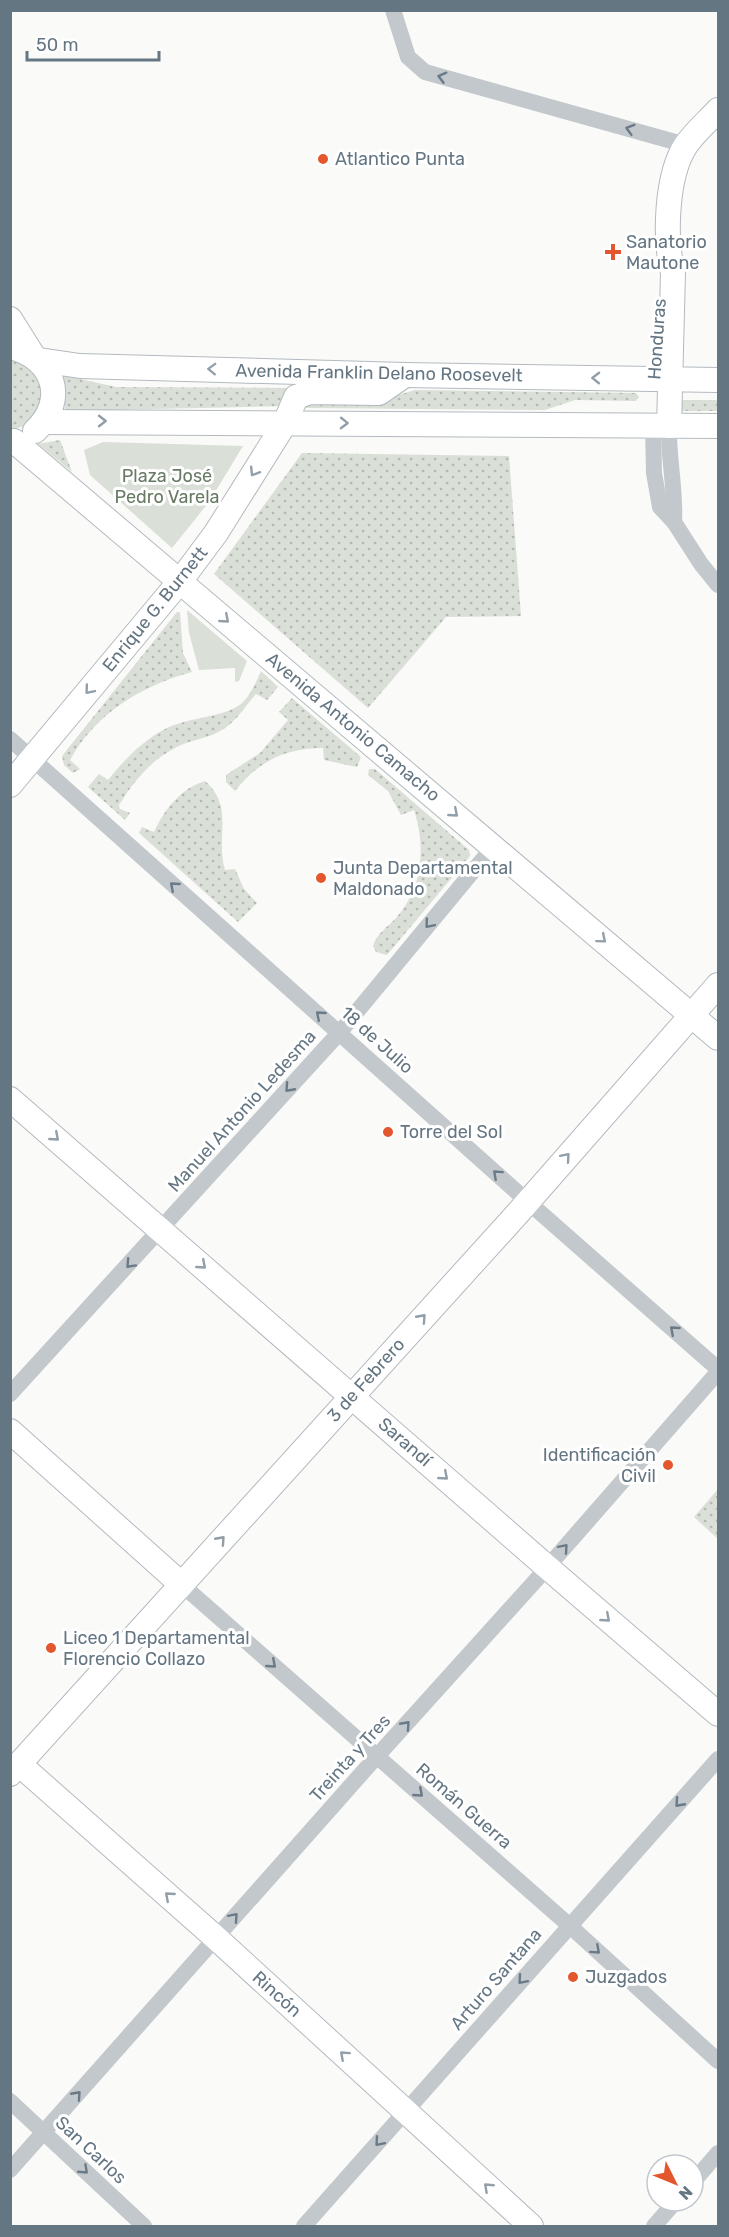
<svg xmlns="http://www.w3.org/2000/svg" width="729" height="2237" viewBox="0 0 729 2237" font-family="Rubik,sans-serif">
<defs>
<pattern id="grass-dots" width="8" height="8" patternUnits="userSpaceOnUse" patternTransform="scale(1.5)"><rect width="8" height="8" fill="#dadfd7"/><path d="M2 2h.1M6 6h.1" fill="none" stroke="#b4b9b4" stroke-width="1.8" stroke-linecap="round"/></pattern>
</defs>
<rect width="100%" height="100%" fill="#fafaf8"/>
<g fill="url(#grass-dots)">
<polygon points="10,359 23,362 40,379 43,403 29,424 10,431"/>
<polygon points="62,375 116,387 292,388 286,406 65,411"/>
<polygon points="415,390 636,393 639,397 636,401 575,400 545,410 305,408 305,400 385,399"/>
<polygon points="676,400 718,400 718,411 677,411"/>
<polygon points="60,440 72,472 38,444"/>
<polygon points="302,453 509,456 521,616 446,617 368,708 214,574"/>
<path d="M177,612H180L183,653L192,672C141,686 96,713 70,760L80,769L73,773L64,765L62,756Z"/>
<path d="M261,671L278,687L267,700L256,694C246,705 237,720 225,728C214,736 199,739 186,743C155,755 136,778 119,805L120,809L130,813L125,820L88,787L99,774L108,780C125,759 143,740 167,728C189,717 224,718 242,703C251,695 256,682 261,671Z"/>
<path d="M292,698L361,757L357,767L324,760L323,748C285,748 259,761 235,791L226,782V775L260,753L288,720L279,712Z"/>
<path d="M369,769H375L469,850L470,856L387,955L376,952L373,946C377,933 387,928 396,918C423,888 426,847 414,810L401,815L388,791L368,775Z"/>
<path d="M205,781C235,808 215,835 225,870L235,869L244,889L257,903L238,922L139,833L142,827L154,832C165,809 180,789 205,781Z"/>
<polygon points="718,1489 718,1539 694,1517"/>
</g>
<g fill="#dadfd7">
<polygon points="103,442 243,446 209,502 172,548 90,475 84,450"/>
<polygon points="187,610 247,661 239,681 235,682 235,668 199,670 189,633"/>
</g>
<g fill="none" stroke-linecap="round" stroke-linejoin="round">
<defs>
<g id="secondary">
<polyline points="10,319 32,354"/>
<path d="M10,347C54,357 68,400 35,431"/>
<polyline points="39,360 80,366 405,375 718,380"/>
<polyline points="44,422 718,426"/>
<path d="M669,426L673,273C664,239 666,175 686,145C695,132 708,121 718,110"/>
<polyline points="14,441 718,1038"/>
<polyline points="10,785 181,580 216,533 285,423 296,397 310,392 379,393 405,375"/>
<polyline points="10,1099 547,1567 718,1714"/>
<polyline points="10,1431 181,1584"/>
<polyline points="19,1764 216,1938 531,2226"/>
<polyline points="10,1774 518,1213 718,985"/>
</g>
</defs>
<use href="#secondary" stroke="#b3babf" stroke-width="26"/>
<g stroke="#c3c8cc" stroke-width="16">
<polyline points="393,10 408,57 425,72 686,145"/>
<polyline points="653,425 654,473 660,507 674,522 701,564 718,585"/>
<path d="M669,426C668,458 676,490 674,522"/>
<polyline points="10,739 527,1201 718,1369"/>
<polyline points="10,1394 340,1032 493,847"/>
<polyline points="181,1584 570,1926 718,2061"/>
<polyline points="10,2101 144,2226"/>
<polyline points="10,2170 370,1764 537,1579 718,1372"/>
<polyline points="693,2182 718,2153"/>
<polyline points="304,2226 718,1759"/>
<polyline points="654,2226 676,2201"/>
</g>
<use href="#secondary" stroke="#fff" stroke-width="24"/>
</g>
<defs><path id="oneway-chevron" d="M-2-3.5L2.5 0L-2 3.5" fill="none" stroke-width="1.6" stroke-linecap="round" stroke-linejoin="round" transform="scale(1.5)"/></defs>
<g stroke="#6a7a87">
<use href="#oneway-chevron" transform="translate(442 77) rotate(-165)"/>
<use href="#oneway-chevron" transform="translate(630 129) rotate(-164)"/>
<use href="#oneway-chevron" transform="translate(174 886) rotate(-139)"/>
<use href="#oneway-chevron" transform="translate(429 924) rotate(130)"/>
<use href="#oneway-chevron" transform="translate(320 1015) rotate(-139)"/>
<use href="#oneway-chevron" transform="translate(289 1088) rotate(132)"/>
<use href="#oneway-chevron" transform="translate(497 1174) rotate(-138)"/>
<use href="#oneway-chevron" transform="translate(130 1264) rotate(133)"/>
<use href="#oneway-chevron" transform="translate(674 1330) rotate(-139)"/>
<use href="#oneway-chevron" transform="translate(564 1548) rotate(-49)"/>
<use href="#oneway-chevron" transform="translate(272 1664) rotate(41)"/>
<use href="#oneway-chevron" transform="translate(406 1725) rotate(-48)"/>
<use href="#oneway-chevron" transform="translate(419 1793) rotate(41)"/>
<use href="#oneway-chevron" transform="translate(679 1803) rotate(132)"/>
<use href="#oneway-chevron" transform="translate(234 1917) rotate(-49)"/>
<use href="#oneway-chevron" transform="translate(596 1950) rotate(42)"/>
<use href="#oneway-chevron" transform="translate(522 1980) rotate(131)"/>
<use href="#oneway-chevron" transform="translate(77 2095) rotate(-48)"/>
<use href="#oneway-chevron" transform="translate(379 2142) rotate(131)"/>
<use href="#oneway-chevron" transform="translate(84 2170) rotate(43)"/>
</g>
<g stroke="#939fa8">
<use href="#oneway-chevron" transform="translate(212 369) rotate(-178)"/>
<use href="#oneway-chevron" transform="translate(596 378) rotate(-179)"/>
<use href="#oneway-chevron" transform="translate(102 421)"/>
<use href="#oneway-chevron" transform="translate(344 423) rotate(1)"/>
<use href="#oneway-chevron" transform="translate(254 472) rotate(122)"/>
<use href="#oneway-chevron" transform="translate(225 619) rotate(41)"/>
<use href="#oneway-chevron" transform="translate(89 690) rotate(130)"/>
<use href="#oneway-chevron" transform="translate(454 813) rotate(41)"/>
<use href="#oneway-chevron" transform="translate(602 939) rotate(40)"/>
<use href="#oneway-chevron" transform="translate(55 1137) rotate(41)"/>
<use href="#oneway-chevron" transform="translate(566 1157) rotate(-49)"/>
<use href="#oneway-chevron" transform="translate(202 1265) rotate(41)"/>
<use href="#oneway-chevron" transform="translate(422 1318) rotate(-48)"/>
<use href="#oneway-chevron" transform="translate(444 1476) rotate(41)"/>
<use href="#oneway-chevron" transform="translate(221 1540) rotate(-48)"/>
<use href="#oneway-chevron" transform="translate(606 1618) rotate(41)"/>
<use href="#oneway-chevron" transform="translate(169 1896) rotate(-139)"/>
<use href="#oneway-chevron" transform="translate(344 2055) rotate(-138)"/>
<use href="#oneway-chevron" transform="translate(488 2187) rotate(-137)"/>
</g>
<g fill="#e4572e" stroke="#fff" stroke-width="2">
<circle cx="323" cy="159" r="6"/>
<path d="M610 243h6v6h6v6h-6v6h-6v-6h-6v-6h6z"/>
<circle cx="321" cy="878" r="6"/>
<circle cx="388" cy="1132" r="6"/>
<circle cx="668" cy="1465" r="6"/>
<circle cx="51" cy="1648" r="6"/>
<circle cx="573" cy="1977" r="6"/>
</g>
<g text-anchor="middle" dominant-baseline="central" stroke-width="6" stroke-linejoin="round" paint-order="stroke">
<g font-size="18" fill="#657683" stroke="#fff" text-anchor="start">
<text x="335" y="159">Atlantico Punta</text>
<text x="626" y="242">Sanatorio<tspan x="626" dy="21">Mautone</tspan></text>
<text x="333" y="868">Junta Departamental<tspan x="333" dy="21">Maldonado</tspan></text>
<text x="400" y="1132">Torre del Sol</text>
<text x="656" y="1455" text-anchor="end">Identificación<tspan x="656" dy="21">Civil</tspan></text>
<text x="63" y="1638">Liceo 1 Departamental<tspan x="63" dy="21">Florencio Collazo</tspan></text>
<text x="585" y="1977">Juzgados</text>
</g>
<g font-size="18" fill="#657683" stroke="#fff">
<text transform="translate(657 339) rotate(-86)">Honduras</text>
<text transform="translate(379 373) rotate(1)">Avenida Franklin Delano Roosevelt</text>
<text transform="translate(155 609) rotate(-51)">Enrique G. Burnett</text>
<text transform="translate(353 727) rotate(40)">Avenida Antonio Camacho</text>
<text transform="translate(377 1040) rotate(42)">18 de Julio</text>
<text transform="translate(242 1111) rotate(-48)">Manuel Antonio Ledesma</text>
<text transform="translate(366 1380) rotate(-48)">3 de Febrero</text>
<text transform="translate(405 1442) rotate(41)">Sarandí</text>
<text transform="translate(350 1758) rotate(-48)">Treinta y Tres</text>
<text transform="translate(464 1806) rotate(41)">Román Guerra</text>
<text transform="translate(496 1979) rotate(-49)">Arturo Santana</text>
<text transform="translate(277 1994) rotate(42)">Rincón</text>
<text transform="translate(91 2150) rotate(43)">San Carlos</text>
</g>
<g font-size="18" fill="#687a64" stroke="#fff">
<text x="167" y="476">Plaza José<tspan x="167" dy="21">Pedro Varela</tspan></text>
</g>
</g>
<rect width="729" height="2237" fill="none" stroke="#657683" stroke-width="24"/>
<g transform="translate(675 2183) rotate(133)"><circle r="28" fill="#ffffff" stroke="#c1c8cd" stroke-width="1.5"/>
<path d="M0-4.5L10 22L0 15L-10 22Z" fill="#e4572e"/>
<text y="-9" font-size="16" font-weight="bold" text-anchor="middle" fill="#657683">N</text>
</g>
<path d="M27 51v9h132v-9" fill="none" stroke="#657683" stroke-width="3"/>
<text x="36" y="51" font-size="18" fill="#657683" stroke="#ffffff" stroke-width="4.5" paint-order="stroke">50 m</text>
</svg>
